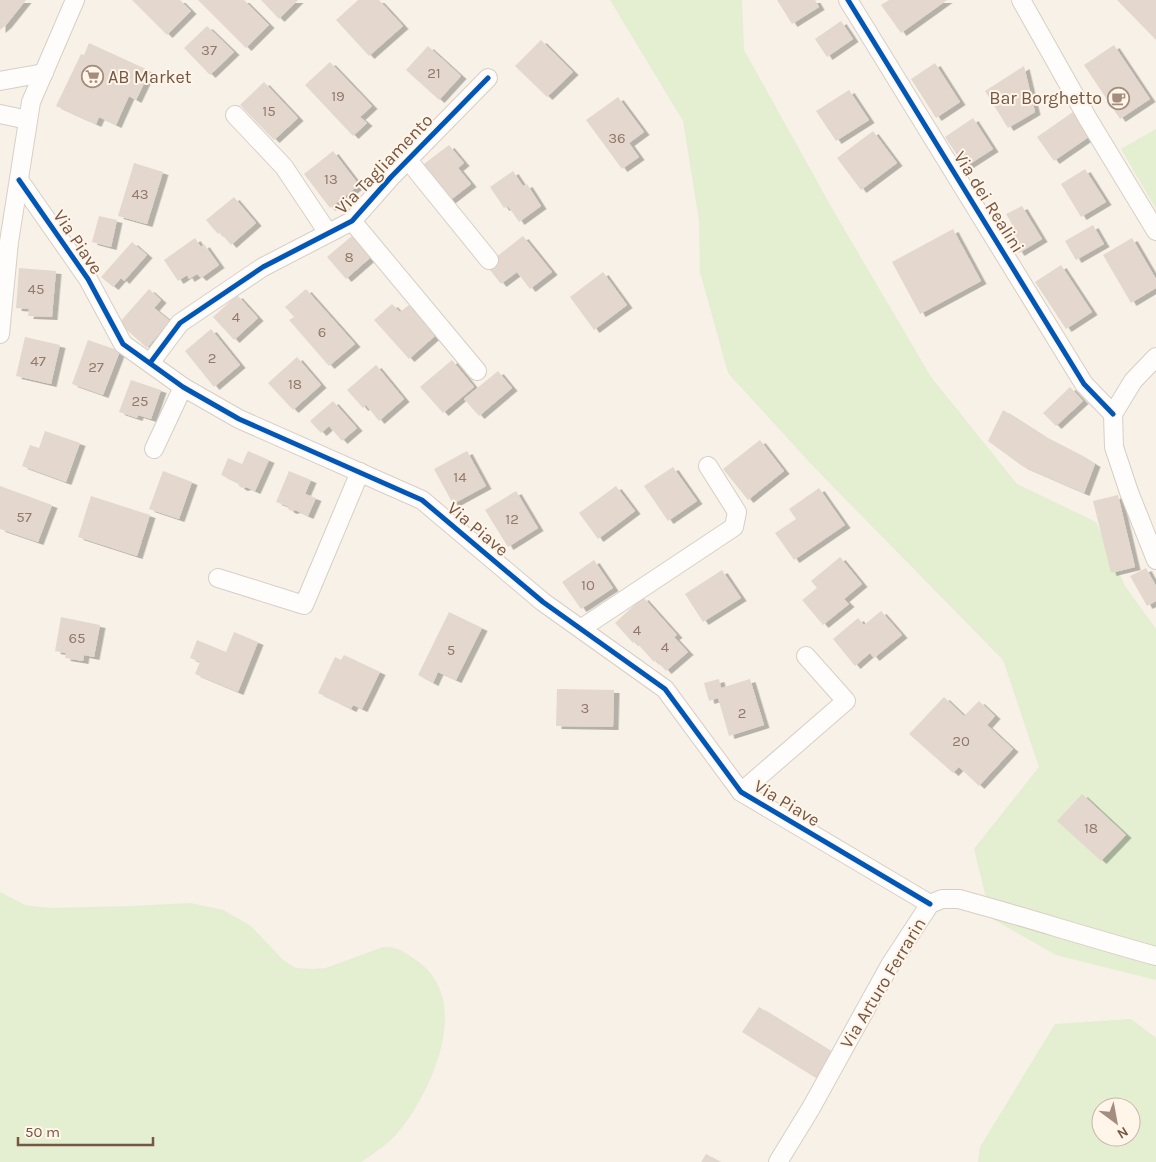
<svg xmlns="http://www.w3.org/2000/svg" width="1156" height="1162" viewBox="0 0 1156 1162" font-family="Karla,sans-serif">
<defs>
<filter id="shadow"><feDropShadow dx="5.5" dy="3" stdDeviation="0" flood-color="#0004"/></filter>
</defs>
<rect width="100%" height="100%" fill="#f7f1e7"/>
<g fill="#e3efd0" fill-rule="evenodd">
<polygon points="610,0 742,0 744,50 833,210 931,377 1017,484 1096,522 1125,586 1156,629 1156,980 1056,955 991,918 974,849 1039,767 1003,660 811,464 728,373 700,272 699,220 683,121"/>
<polygon points="1156,129 1156,209 1121,149"/>
<path d="M0,892L25,905L50,908L131,906L191,903L223,910L251,926L283,960L296,968L312,969L326,968L383,947C398,946 408,954 420,963C470,1002 434,1084 404,1125C393,1140 377,1152 361,1162H0Z"/>
<path d="M1131,1019L1156,1038V1162H978L980,1147L1055,1024ZM1101,1107H1131V1137H1101Z"/>
</g>
<g fill="#e4d8ce" filter="url(#shadow)">
<polygon points="0,0 26,0 6,25 0,30"/>
<polygon points="132,0 180,0 191,11 167,35"/>
<polygon points="198,0 244,0 269,25 246,48"/>
<polygon points="261,0 298,0 279,19"/>
<polygon points="358,0 379,0 403,26 369,56 336,20"/>
<polygon points="777,0 815,0 819,7 792,24"/>
<polygon points="889,0 947,0 901,33 881,5"/>
<polygon points="1117,0 1156,0 1156,40"/>
<polygon points="841,21 853,39 827,57 815,39"/>
<polygon points="207,26 234,52 210,75 184,48"/>
<polygon points="541,40 573,72 547,97 515,66"/>
<polygon points="89,43 150,71 136,100 129,96 116,125 99,117 96,124 56,106 81,54 84,55"/>
<polygon points="1114,45 1150,99 1120,119 1084,65"/>
<polygon points="428,46 461,76 439,100 406,70"/>
<polygon points="330,62 372,106 360,117 367,123 353,136 305,85"/>
<polygon points="935,63 960,102 936,118 911,79"/>
<polygon points="1024,66 1035,112 1008,128 985,91"/>
<polygon points="264,82 298,118 274,140 240,105"/>
<polygon points="849,90 869,120 836,141 816,111"/>
<polygon points="618,97 644,132 629,143 639,157 622,169 586,120"/>
<polygon points="1073,112 1090,136 1054,161 1037,137"/>
<polygon points="973,118 993,149 965,167 945,137"/>
<polygon points="873,131 897,163 861,190 837,158"/>
<polygon points="449,145 464,163 458,168 471,184 448,202 420,167"/>
<polygon points="333,151 359,185 330,208 304,174"/>
<polygon points="134,163 163,172 147,224 118,216"/>
<polygon points="1085,169 1106,202 1081,217 1061,184"/>
<polygon points="513,171 523,186 527,184 541,206 519,222 508,206 504,208 490,187"/>
<polygon points="234,197 256,223 231,245 220,232 218,234 206,220"/>
<polygon points="1022,206 1042,239 1019,253 1006,233 1013,226 1006,214"/>
<polygon points="99,216 117,220 111,247 92,242"/>
<polygon points="1093,225 1104,244 1076,260 1065,241"/>
<polygon points="953,229 981,281 920,314 892,262"/>
<polygon points="353,235 371,257 346,279 327,257"/>
<polygon points="523,236 552,272 530,289 517,272 501,284 486,265"/>
<polygon points="195,238 201,247 204,244 219,265 201,278 197,274 189,279 187,275 178,281 164,260"/>
<polygon points="1132,238 1156,279 1156,288 1131,303 1103,255"/>
<polygon points="132,242 147,255 124,281 121,278 113,287 101,277"/>
<polygon points="1061,265 1092,312 1066,329 1035,282"/>
<polygon points="19,268 56,271 52,317 28,316 29,309 16,308"/>
<polygon points="603,272 627,305 594,330 570,297"/>
<polygon points="149,289 161,300 154,308 170,321 147,348 119,323"/>
<polygon points="306,289 355,344 329,366 289,320 294,317 285,307"/>
<polygon points="237,295 258,318 234,340 213,317"/>
<polygon points="392,304 400,312 409,305 436,335 409,359 374,320"/>
<polygon points="211,329 240,365 214,387 185,351"/>
<polygon points="25,337 60,345 51,384 16,376"/>
<polygon points="88,340 120,351 103,395 72,384"/>
<polygon points="297,357 321,385 293,410 268,383"/>
<polygon points="452,360 474,387 443,413 420,387"/>
<polygon points="376,365 404,399 379,421 366,405 363,408 347,390"/>
<polygon points="498,371 512,388 479,416 464,399"/>
<polygon points="131,380 161,390 151,419 138,415 137,418 119,412"/>
<polygon points="1070,387 1083,401 1056,426 1043,413"/>
<polygon points="333,401 357,428 342,441 329,426 321,433 310,421"/>
<polygon points="1003,410 1042,435 1077,453 1095,464 1084,493 1022,466 988,441"/>
<polygon points="45,431 80,443 66,482 22,466 30,445 39,448"/>
<polygon points="760,440 784,471 748,500 723,469"/>
<polygon points="248,451 269,460 255,491 246,487 242,488 239,486 238,483 221,475 228,458 242,464"/>
<polygon points="467,451 486,486 453,504 434,469"/>
<polygon points="673,467 697,501 668,521 644,486"/>
<polygon points="163,471 192,482 179,519 149,509"/>
<polygon points="289,471 311,480 305,494 316,498 308,516 295,510 291,511 288,509 287,506 276,502"/>
<polygon points="0,486 52,505 38,542 0,529"/>
<polygon points="616,486 635,511 598,539 579,513"/>
<polygon points="819,488 845,525 794,560 775,533 796,519 789,509"/>
<polygon points="516,491 538,528 508,547 485,510"/>
<polygon points="1118,495 1135,567 1111,573 1093,501"/>
<polygon points="91,496 150,515 137,556 78,537"/>
<polygon points="840,557 862,584 844,599 849,604 823,625 802,600 817,588 811,581"/>
<polygon points="594,560 613,588 581,609 562,582"/>
<polygon points="1146,568 1156,586 1156,601 1147,606 1130,576"/>
<polygon points="722,570 741,598 703,622 685,594"/>
<polygon points="643,597 677,635 674,637 688,652 666,671 656,660 654,662 635,641 633,643 615,623"/>
<polygon points="881,611 902,635 874,658 870,653 855,666 833,639 858,618 864,625"/>
<polygon points="449,612 482,628 456,680 438,672 433,683 418,675"/>
<polygon points="61,617 100,625 94,657 84,655 83,661 65,658 66,653 55,651"/>
<polygon points="234,632 258,642 238,692 195,674 200,662 190,658 197,640 226,652"/>
<polygon points="344,655 380,672 362,709 353,705 351,709 318,693 335,657 341,660"/>
<polygon points="719,679 721,688 750,679 764,725 729,736 718,698 709,701 704,683"/>
<polygon points="557,689 614,690 613,727 556,726"/>
<polygon points="944,697 964,716 979,701 995,716 987,725 1013,749 979,786 959,767 953,773 909,734"/>
<polygon points="1082,794 1126,835 1101,861 1057,821"/>
<polygon points="759,1007 832,1052 816,1078 742,1032"/>
<polygon points="706,1154 721,1162 701,1162"/>
</g>
<g fill="none" stroke-linecap="round" stroke-linejoin="round">
<defs>
<g id="minor">
<polyline points="848,0 1084,384 1113,414"/>
<polyline points="1021,0 1088,119 1156,231"/>
<polyline points="0,81 44,73"/>
<polyline points="0,114 28,120"/>
<polyline points="235,115 284,167 328,233"/>
<polyline points="408,160 489,260"/>
<polyline points="19,180 88,279 123,344 183,387 239,419 422,500 543,602 665,689 741,792 930,904"/>
<polyline points="352,221 477,371"/>
<polyline points="0,334 9,242 31,102 75,0"/>
<polyline points="1156,357 1133,381 1113,414 1114,447 1129,492 1156,560"/>
<polyline points="150,363 180,323 263,267 352,221 391,177 488,78"/>
<polyline points="154,449 183,387"/>
<polyline points="218,578 304,605 360,472"/>
<polyline points="582,628 734,527 737,512 708,466"/>
<polyline points="741,792 846,701 806,656"/>
<path d="M778,1162L811,1108L890,965L930,904L942,899H959C1025,917 1090,938 1156,956"/>
</g>
</defs>
<use href="#minor" stroke="#d8cec5" stroke-width="20"/>
<use href="#minor" stroke="#fefdfb" stroke-width="18"/>
<defs>
<g id="cycleway">
<polyline points="848,0 1084,384 1113,414"/>
<polyline points="19,180 88,279 123,344 183,387 239,419 422,500 543,602 665,689 741,792 930,904"/>
<polyline points="150,363 180,323 263,267 352,221 391,177 488,78"/>
</g>
</defs>
<use href="#cycleway" stroke="#fff5e8" stroke-width="8"/>
<use href="#cycleway" stroke="#0057b8" stroke-width="5"/>
</g>
<defs>
<symbol id="supermarket-ring" viewBox="-11 -11 22 22"><circle r="9.5" fill="#fff5e8" stroke="#a48c7e" stroke-width="1.5"/><path d="M-6-5.5h2.5l.6 2H6L4.5 2H-2.5L-4.4-4H-6ZM-1.5 3.2a1.3 1.3 0 1 0 .1 0ZM3 3.2a1.3 1.3 0 1 0 .1 0Z" fill="#a48c7e"/></symbol>
<symbol id="cafe-ring" viewBox="-11 -11 22 22"><circle r="9.5" fill="#fff5e8" stroke="#a48c7e" stroke-width="1.5"/><path d="M-5.5-4.5H6V0H3Q3 3.5 0 3.5H-2.5Q-5.5 3.5-5.5 0ZM3-3.2v2h1.7v-2ZM-6 4.5H4V6H-6Z" fill="#a48c7e"/></symbol>
</defs>
<g fill-rule="evenodd">
<use href="#supermarket-ring" x="80" y="64" width="25" height="25"/>
<use href="#cafe-ring" x="1106" y="86" width="25" height="25"/>
</g>
<g text-anchor="middle" dominant-baseline="central" stroke-width="4" stroke-linejoin="round" paint-order="stroke">
<g font-size="15" fill="#94786a">
<text x="209" y="50">37</text>
<text x="434" y="73">21</text>
<text x="338" y="96">19</text>
<text x="269" y="111">15</text>
<text x="617" y="138">36</text>
<text x="331" y="179">13</text>
<text x="140" y="194">43</text>
<text x="349" y="257">8</text>
<text x="36" y="289">45</text>
<text x="236" y="317">4</text>
<text x="322" y="332">6</text>
<text x="212" y="358">2</text>
<text x="38" y="361">47</text>
<text x="96" y="367">27</text>
<text x="295" y="384">18</text>
<text x="140" y="401">25</text>
<text x="460" y="477">14</text>
<text x="24" y="517">57</text>
<text x="512" y="519">12</text>
<text x="588" y="585">10</text>
<text x="637" y="630">4</text>
<text x="77" y="638">65</text>
<text x="665" y="647">4</text>
<text x="451" y="650">5</text>
<text x="585" y="708">3</text>
<text x="742" y="713">2</text>
<text x="961" y="741">20</text>
<text x="1091" y="828">18</text>
</g>
<g font-size="18" fill="#775645" stroke="#fff5e8" text-anchor="start">
<text x="108" y="77">AB Market</text>
<text x="1102" y="98" text-anchor="end">Bar Borghetto</text>
</g>
<g font-size="18" fill="#775645" stroke="#fff5e8">
<text transform="translate(384 164) rotate(-46)">Via Tagliamento</text>
<text transform="translate(989 202) rotate(58)">Via dei Realini</text>
<text transform="translate(78 242) rotate(56)">Via Piave</text>
<text transform="translate(478 529) rotate(40)">Via Piave</text>
<text transform="translate(787 803) rotate(31)">Via Piave</text>
<text transform="translate(883 983) rotate(-59)">Via Arturo Ferrarin</text>
</g>
</g>
<g transform="translate(1116 1122) rotate(148)"><circle r="24" fill="#fff5e8" stroke="#c9b5a7"/>
<path d="M0-4L9 19L0 12L-9 19Z" fill="#a48c7e"/>
<text y="-8" font-size="14" font-weight="bold" text-anchor="middle" fill="#775645">N</text>
</g>
<path d="M18 1137v8h135v-8" fill="none" stroke="#775645" stroke-width="2.5"/>
<text x="25" y="1137" font-size="15" fill="#775645" stroke="#fff5e8" stroke-width="4" paint-order="stroke">50 m</text>
</svg>
